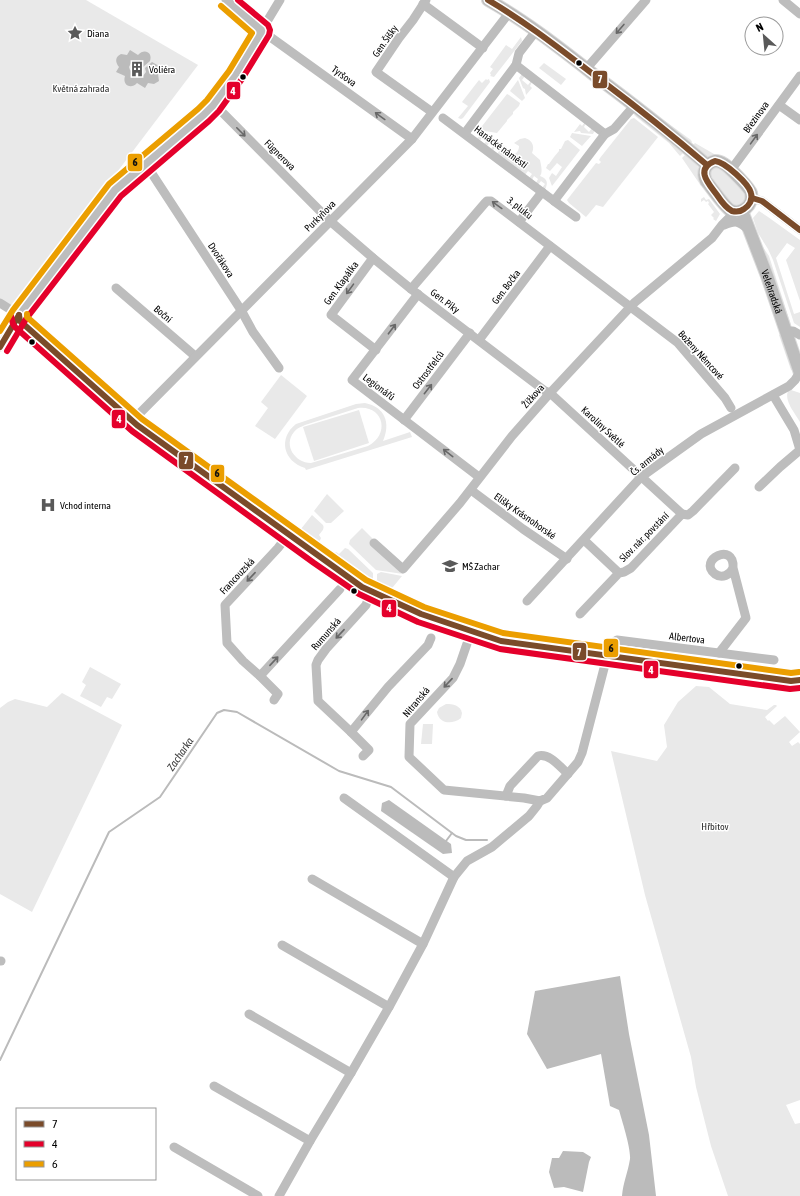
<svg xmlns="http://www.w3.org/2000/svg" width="800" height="1196" viewBox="0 0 800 1196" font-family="'Asap Condensed',sans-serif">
<rect width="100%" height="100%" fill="#fff"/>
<g fill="#e9e9e9" fill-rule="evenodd">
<polygon points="0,0 86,0 198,65 15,307 0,299"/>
<polygon points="521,37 522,41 494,77 490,76 491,75 490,73 493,69 490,67 506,45 512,49"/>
<polygon points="544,63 566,79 561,85 539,68"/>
<polygon points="522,74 525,76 522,80 528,85 531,81 532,82 530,86 532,88 526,95 525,89 523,88 519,78"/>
<polygon points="486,79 487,80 489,79 490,82 463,118 461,119 458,118 468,106 462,102 479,80 482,83"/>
<polygon points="518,80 525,98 522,101 510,91"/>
<polygon points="507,94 509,95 520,103 519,106 513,112 513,114 507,120 507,121 497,133 479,130"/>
<polygon points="634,115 639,116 684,152 680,156 669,143"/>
<polygon points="634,118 658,137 603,207 596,205 586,217 569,203 567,200 596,163 599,164 601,162 599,160 600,158 631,119"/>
<polygon points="665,121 691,140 692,142 690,144 664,123"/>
<polygon points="585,122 586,123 584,127 589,132 592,128 595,130 593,134 581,133 580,131 574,132 580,124 582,126"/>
<polygon points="572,133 591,136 582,146 570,137"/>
<path d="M483,134C490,134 491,141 496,144H500L507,147L506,152C512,157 519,154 519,146L514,143L520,139L525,138C532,140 535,146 532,153L540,160C541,165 543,172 540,176C548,179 548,183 545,190L542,188L545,184L541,181L538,185L536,183L538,179L534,176L532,180L529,178L532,174L528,171L525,175L497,154L500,150L496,147L493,150L491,149L494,145L490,142L487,146L484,144L487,140L483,137L480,140L477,138Z"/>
<polygon points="568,140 580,150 552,186 549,178 552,173 556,176 562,167 557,163 550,171 546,168 548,164 549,164 554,157 559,151 559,149 561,149 565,141"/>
<path d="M695,143L721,158C704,158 704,156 692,146Z"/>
<path d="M686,154C695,162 704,169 699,183L682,158Z"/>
<polygon points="721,166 748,195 743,206 732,206 709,178 710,168"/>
<polygon points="704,197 706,200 709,199 720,214 716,221 713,219 714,218 711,215 714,212 708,204 709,203 708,201 706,202 704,200 701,202 701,199"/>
<polygon points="759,211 768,217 800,240 800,301 786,260 795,248 787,243 776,258 794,314 800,312 800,327 794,323 773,260 768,249 758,233 753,218"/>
<polygon points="758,240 769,256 791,325 788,323"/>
<polygon points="782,334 793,369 791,370 779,335"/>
<polygon points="281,375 307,396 275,439 255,426 268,408 261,402"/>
<path d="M791,390L800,393V422C795,413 784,401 788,391Z"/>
<path d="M365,403C385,407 391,423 383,441L410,432L412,437L306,470L305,468C283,461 278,438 296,424L356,404ZM358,408C383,405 391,434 368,446L311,463C295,463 283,445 294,432C297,428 301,427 305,425Z"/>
<polygon points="359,410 369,443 314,461 303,427"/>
<polygon points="327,494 344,511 331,523 326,523 314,511"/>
<path d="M312,515L323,525C325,529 321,532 319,535L321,538C320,541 317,545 313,545L297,534Z"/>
<polygon points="362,528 375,541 404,572 403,574 376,570 351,546 349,544 350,540"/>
<polygon points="345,548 348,549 373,573 373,585 360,577 332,559 332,556 334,553 336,552 339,554"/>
<polygon points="381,572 402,576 388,593 377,587 377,574"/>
<polygon points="90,667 121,684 112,699 107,697 101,707 80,696 86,685 82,682"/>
<polygon points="696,686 709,687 730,704 767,710 774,705 776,705 777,706 765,717 768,721 769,720 774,725 785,716 800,732 789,742 792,746 798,742 800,744 800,1100 786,1105 795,1124 800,1123 800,1196 728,1196 711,1146 696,1087 691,1057 645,895 611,751 657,761 667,747 664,725 678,702"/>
<polygon points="62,693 122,725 32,912 0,894 0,708 8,702 15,699 47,707"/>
<path d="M446,704C453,704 460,705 462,713L461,718C452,725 439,724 437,712L439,708Z"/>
<polygon points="423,724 433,724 432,744 421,744"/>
</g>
<g fill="#bbb">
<path d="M130,50L138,55C144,48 153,52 150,61L143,67L134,62L131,63L129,67L130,70L140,76H143L146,72L145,68L152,62L159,66L156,71L158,74L159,81L154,84L148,83L145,88L137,83C131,90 122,85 125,76L116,72L119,67C115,62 115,57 121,54L127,55Z"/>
<polygon points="389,800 451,844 452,853 443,854 381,811 382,803"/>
<path d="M620,976L629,1034L649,1135L656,1196H622C623,1183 628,1172 630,1159C631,1148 622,1121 619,1110L610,1106L601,1054L547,1069L527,1034L535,991Z"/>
<polygon points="563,1151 583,1152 591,1157 589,1162 583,1192 564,1187 554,1188 549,1172 552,1158 559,1158"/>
</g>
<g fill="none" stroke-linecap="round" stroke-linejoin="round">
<g stroke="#bbb" stroke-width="2">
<polyline points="446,841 452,833"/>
<polyline points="0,1060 109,832 160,797 217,713 224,710 237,712 339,771 391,787 456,836 466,840 487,840"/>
</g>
<defs>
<g id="major">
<path d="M488,0C529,23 566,53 602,81C638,108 674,136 707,165"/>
<path d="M715,161C718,161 721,162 724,164C729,167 750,188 751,193C754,205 741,216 730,210C723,205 712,188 706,181C702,172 705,164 715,161Z"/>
<path id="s1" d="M742,211L767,276L800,373"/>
</g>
</defs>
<use href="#major" stroke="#dbdbdb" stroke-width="14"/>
<g stroke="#bdbdbd" stroke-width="9">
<polyline points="226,0 262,31 412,139"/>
<polyline points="426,0 413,20 399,38 376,72 432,112"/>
<polyline points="783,0 800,14"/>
<polyline points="423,4 483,48"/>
<polyline points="586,69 646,0"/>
<polyline points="214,104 330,221 373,258 411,289 545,391 550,393 682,514"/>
<polyline points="779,105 800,120"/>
<polyline points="443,118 554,201 605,134 516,65"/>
<polyline points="465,133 516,65 519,53 536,31"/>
<polyline points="605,134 614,129 634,106"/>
<polyline points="145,163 241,310 253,332 279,368"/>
<polyline points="731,170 800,76"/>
<polyline points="752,198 762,201 800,230"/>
<polyline points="554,201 576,217"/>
<polyline points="519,222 542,192"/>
<path d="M724,225C736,220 739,221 749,230"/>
<polyline points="373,258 331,315 376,350"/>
<polyline points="116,288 195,356"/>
<polyline points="411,289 485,203 487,201 491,201 678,343 725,398 731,408"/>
<polyline points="418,294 352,380 479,477"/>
<polyline points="0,303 19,315"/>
<polyline points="19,315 20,321 30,330 137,425 319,557 362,587 421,614 478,634 501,641 518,644 791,681 800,680"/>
<polyline points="786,331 793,331 800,335"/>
<polyline points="479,340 550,246"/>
<polyline points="0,347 19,315 115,190 204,115 214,104 228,86 280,0"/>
<polyline points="404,420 470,333"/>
<polyline points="132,421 412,139 509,13"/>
<polyline points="759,487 780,467 800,450 794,430 773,395"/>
<polyline points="471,490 523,529 567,559"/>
<polyline points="288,535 278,548 225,605 227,643 243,661 260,676 340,589"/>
<polyline points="584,540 619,573"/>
<polyline points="374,543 403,569 460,503 512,436 550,393 634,303 712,238 722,225 735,212"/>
<polyline points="371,591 366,605 326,649 318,660 316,665 318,701 351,732 388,687 428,645 431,638"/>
<polyline points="527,601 641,477 701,434 789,386 795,380 800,372"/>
<polyline points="580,614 619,573 624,572 631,568 682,514 688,515 693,511 735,468"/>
<polyline points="471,632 460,664 453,678 410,724 409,757 444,790 524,798 540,801 547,798 578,762 582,753 609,649 611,644 617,640 774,660"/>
<path d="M719,653L746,618L733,568C735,541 697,560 715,574C722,579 730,575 733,568"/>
<polyline points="260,676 278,694 274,700"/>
<polyline points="351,732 369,750 363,756"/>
<path d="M506,796L510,786L538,756C550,753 560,767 568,774"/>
<polyline points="344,798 454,877"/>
<polyline points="312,879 423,944"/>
<polyline points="282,945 389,1007"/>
<polyline points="0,961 1,961"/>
<polyline points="249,1014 351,1073"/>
<polyline points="214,1086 310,1141"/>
<polyline points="174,1147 258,1196"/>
<polyline points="279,1196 310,1141 351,1073 389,1007 423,944 454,877 467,861 492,847 529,816 537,806 540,801"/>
</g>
<use href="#major" stroke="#bdbdbd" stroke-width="12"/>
<defs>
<g id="bus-1">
<path d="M488,0C529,24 565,53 602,81C638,108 673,136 707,165"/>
<path d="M715,161C725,162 749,184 751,193C753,200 749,206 744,209C740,212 736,212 732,211C726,208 721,201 717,195C709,184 694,169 715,161Z"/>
<polyline points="752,198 762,201 800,230"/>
<polyline points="19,315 20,321 137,425 362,587 421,614 501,641 791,681 800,680"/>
<polyline points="0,347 19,315"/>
</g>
<g id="bus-2">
<polyline points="11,316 13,324 15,327 132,431 314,563 359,594 418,622 500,649 790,689 800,688"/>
<polyline points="7,351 26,319 121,196 209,121 219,111 242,79 269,35 270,30 268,25 238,0"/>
</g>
<g id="bus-3">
<polyline points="27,314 27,317 142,419 366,580 424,607 503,633 791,673 799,672"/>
<polyline points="0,331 13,310 109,184 198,109 207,100 229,71 252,33 221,6"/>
</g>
</defs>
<use href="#bus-1" stroke="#fff" stroke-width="9"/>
<use href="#bus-2" stroke="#fff" stroke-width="9"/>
<use href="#bus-3" stroke="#fff" stroke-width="9"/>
<use href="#bus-1" stroke="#7a4b2a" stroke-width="6"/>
<use href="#bus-2" stroke="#e4002b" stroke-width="6"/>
<use href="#bus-3" stroke="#eb9e00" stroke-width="6"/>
</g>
<defs><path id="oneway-shaft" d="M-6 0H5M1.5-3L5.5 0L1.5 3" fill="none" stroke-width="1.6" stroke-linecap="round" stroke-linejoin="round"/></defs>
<g stroke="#686868">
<use href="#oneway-shaft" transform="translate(620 29) rotate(131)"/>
<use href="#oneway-shaft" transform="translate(380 116) rotate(-144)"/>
<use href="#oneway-shaft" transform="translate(241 132) rotate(45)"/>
<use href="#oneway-shaft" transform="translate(754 139) rotate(-54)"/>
<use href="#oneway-shaft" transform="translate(497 205) rotate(-144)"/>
<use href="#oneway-shaft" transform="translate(350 289) rotate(126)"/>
<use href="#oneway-shaft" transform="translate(392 329) rotate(-53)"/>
<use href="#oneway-shaft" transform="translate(428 389) rotate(-52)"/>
<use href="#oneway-shaft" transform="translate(448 453) rotate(-142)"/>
<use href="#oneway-shaft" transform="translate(251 577) rotate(133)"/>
<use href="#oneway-shaft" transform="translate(340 634) rotate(133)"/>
<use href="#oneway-shaft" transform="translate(274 661) rotate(-47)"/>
<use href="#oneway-shaft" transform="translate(448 683) rotate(133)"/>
<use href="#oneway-shaft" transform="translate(365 715) rotate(-54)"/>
</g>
<defs>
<symbol id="sight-bare" viewBox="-9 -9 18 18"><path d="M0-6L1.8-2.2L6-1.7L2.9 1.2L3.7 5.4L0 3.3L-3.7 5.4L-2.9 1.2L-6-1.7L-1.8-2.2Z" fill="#595959" stroke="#fff" stroke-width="2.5" paint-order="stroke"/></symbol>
<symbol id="building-bare" viewBox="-9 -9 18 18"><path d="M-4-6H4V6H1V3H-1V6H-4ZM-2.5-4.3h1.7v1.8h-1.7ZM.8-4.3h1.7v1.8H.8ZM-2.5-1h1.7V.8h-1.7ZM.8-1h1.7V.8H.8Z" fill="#595959" stroke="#fff" stroke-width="2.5" paint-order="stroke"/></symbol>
<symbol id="hospital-bare" viewBox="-9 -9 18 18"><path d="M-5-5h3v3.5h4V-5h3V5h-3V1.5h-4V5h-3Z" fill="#595959" stroke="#fff" stroke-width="2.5" paint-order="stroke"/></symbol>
<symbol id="school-bare" viewBox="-9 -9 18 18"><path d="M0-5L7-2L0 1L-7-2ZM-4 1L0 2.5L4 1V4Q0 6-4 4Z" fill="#595959" stroke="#fff" stroke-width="2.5" paint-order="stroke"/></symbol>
</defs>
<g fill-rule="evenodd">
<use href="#sight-bare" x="64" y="22" width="22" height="22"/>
<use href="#building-bare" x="126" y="58" width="22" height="22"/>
<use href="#hospital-bare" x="37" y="494" width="22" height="22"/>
<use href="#school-bare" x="439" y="555" width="22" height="22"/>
</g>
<g fill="#000" stroke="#fff" stroke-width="1.5">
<circle cx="579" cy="63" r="3.5"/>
<circle cx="243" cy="77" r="3.5"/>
<circle cx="32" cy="342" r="3.5"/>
<circle cx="354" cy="591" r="3.5"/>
<circle cx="739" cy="666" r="3.5"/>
</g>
<g text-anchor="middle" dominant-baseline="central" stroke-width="3" stroke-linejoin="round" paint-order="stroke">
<g font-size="10" fill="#000" stroke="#fff" text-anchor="start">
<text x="87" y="33">Diana</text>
<text x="149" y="69">Voliéra</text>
<text x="60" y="505">Vchod interna</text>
<text x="462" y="566">MŠ Zachar</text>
</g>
<g font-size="10" fill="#000" stroke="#fff">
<text transform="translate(385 41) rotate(-55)">Gen. Šišky</text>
<text transform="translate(344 76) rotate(36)">Tyršova</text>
<text transform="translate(756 117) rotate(-54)">Březinova</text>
<text transform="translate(501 147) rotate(37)">Hanácké náměstí</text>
<text transform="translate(280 155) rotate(45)">Fügnerova</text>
<text transform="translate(520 208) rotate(38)">3. pluku</text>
<text transform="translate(320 216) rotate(-45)">Purkyňova</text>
<text transform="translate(221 260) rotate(57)">Dvořákova</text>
<text transform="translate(341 283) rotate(-54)">Gen. Klapálka</text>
<text transform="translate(506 287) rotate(-53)">Gen. Bočka</text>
<text stroke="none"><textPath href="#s1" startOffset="86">Velehradská</textPath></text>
<text transform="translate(445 301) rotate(37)">Gen. Píky</text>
<text transform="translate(163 314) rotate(41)">Boční</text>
<text transform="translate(701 355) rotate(48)">Boženy Němcové</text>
<text transform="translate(428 370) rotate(-53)">Ostrostřelců</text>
<text transform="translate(379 387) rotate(37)">Legionářů</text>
<text transform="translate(533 396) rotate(-48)">Žižkova</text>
<text transform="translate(603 427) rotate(43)">Karolíny Světlé</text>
<text transform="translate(647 461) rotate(-39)">Čs. armády</text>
<text transform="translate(525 516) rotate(35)">Elišky Krásnohorské</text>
<text transform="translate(644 537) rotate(-45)">Slov. nár. povstání</text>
<text transform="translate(237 576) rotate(-47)">Francouzská</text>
<text transform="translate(326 634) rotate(-49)">Rumunská</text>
<text transform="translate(687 638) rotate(7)">Albertova</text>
<text transform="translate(416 702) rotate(-50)">Nitranská</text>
</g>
<g font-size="10" fill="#2e2e2e" stroke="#fff">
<text x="81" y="88">Květná zahrada</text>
<text x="715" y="826">Hřbitov</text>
</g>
<g font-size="11" font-style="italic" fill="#3f3f3f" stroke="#fff">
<text transform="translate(180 754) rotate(-56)">Zacharka</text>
</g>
</g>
<g stroke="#fff" stroke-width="1.5">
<rect x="592" y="70" width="16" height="19" rx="4" fill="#7a4b2a"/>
<rect x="226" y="81" width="15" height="19" rx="4" fill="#e4002b"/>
<rect x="127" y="153" width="16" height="19" rx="4" fill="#eb9e00"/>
<rect x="111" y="409" width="15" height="20" rx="4" fill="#e4002b"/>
<rect x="178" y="451" width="16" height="19" rx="4" fill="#7a4b2a"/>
<rect x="210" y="464" width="15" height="19" rx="4" fill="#eb9e00"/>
<rect x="381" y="599" width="16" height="19" rx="4" fill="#e4002b"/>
<rect x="603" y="638" width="16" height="20" rx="4" fill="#eb9e00"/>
<rect x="572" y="642" width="15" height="19" rx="4" fill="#7a4b2a"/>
<rect x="643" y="660" width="16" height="19" rx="4" fill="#e4002b"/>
</g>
<g font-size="11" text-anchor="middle" font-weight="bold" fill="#fff">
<text x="600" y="83">7</text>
<text x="233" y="95">4</text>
<text x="119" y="423">4</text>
<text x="186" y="464">7</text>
<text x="389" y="612">4</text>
<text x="579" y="656">7</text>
<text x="651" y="674">4</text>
</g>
<g font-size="11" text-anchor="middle" font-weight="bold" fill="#111">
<text x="135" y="166">6</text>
<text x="217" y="477">6</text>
<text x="611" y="652">6</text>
</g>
<rect x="16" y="1108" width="140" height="72" fill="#ffffff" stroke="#999999"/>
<rect x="24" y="1121" width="20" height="6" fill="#7a4b2a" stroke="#999999"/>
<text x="52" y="1128" font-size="12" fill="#000000">7</text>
<rect x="24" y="1141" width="20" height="6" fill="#e4002b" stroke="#999999"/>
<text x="52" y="1148" font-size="12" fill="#000000">4</text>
<rect x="24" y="1161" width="20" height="6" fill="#eb9e00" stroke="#999999"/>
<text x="52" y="1168" font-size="12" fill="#000000">6</text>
<g transform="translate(764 36) rotate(333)"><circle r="19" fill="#ffffff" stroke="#999999"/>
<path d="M0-3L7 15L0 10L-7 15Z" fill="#595959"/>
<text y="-6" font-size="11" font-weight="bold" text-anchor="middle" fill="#000000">N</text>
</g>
</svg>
